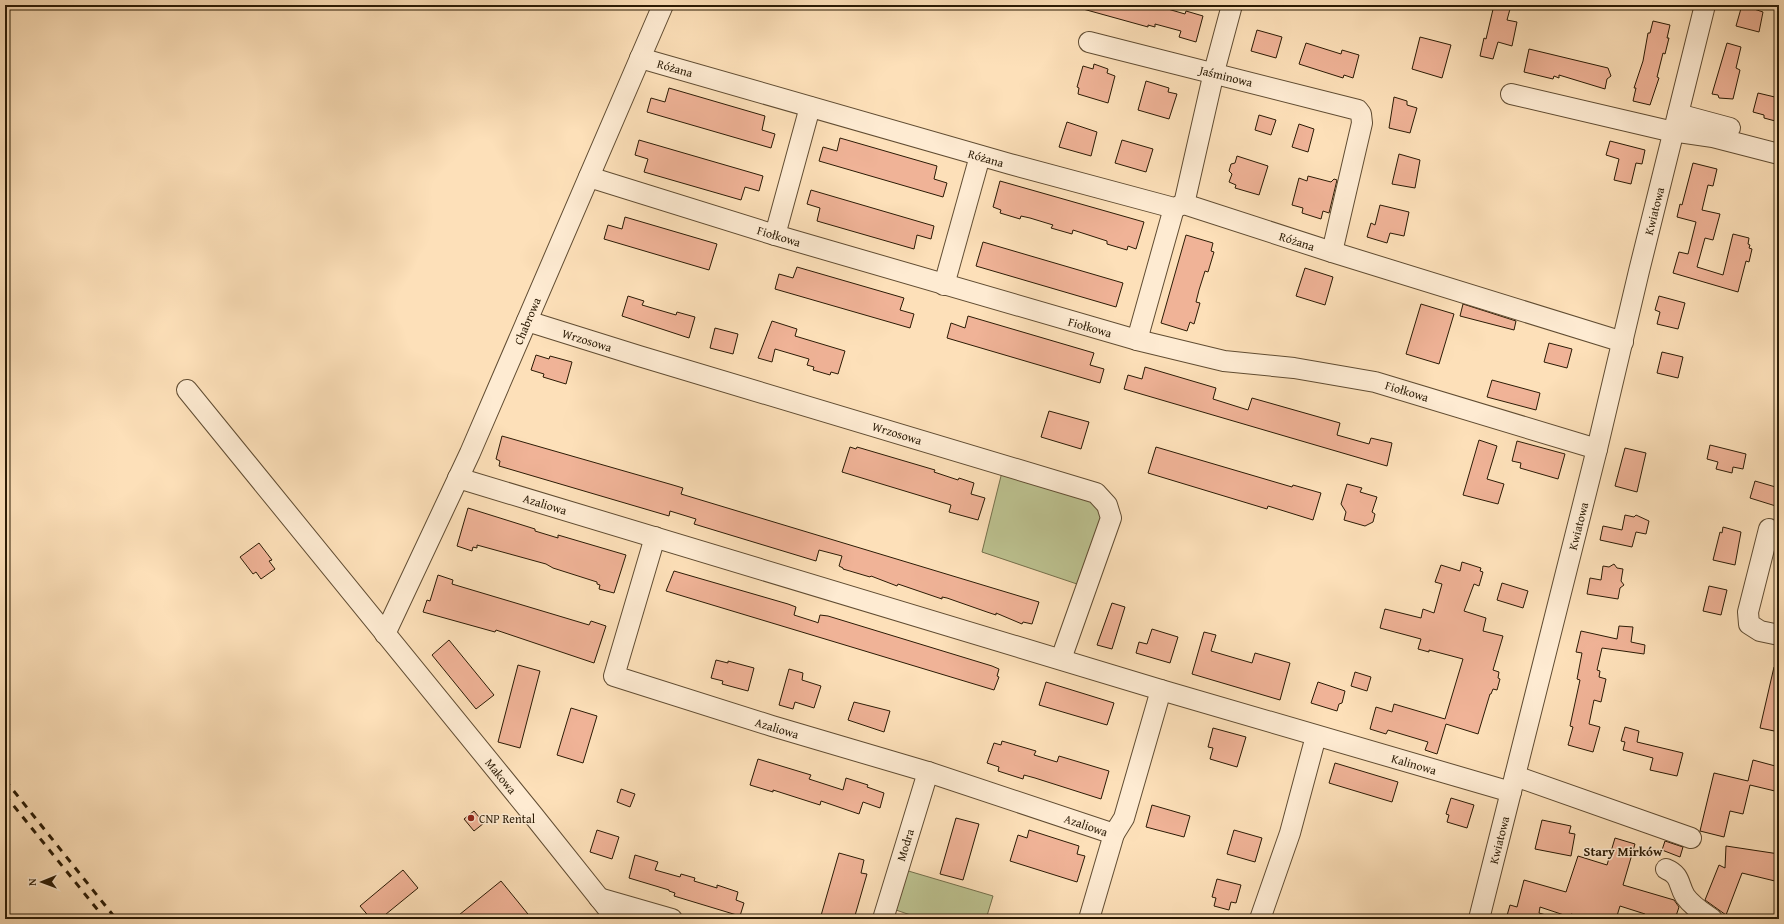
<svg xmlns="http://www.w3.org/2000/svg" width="1784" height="924" viewBox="0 0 1784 924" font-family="'Gentium Book Plus',serif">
<rect width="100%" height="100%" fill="#fde0b9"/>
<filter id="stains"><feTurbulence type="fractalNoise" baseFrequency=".005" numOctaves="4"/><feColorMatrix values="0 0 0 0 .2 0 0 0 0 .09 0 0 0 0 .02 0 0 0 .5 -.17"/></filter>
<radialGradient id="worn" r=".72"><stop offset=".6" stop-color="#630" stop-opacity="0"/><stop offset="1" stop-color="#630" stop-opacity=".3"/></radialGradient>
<g fill="#bdc391" stroke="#746f4b">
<polygon points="1002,472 1098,503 1106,517 1098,545 1077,584 982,552"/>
<polygon points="905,870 993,896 986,919 922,919 896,910"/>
</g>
<g fill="#f0b397" stroke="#2b1b05">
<polygon points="1083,5 1154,5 1185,14 1186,11 1203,16 1196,42 1179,37 1181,31 1155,24 1155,27 1148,25 1148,27 1083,9"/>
<polygon points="1494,5 1510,9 1507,20 1517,22 1512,46 1498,42 1493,59 1480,56 1484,38 1486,39"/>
<polygon points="1742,5 1756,5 1754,9 1763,12 1759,32 1736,26"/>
<polygon points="1653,21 1670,25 1667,38 1669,38 1665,54 1663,53 1657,77 1659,78 1650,105 1633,101 1636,88 1634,88 1643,61 1648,33 1650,33"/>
<polygon points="1257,30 1282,37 1276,58 1251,51"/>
<polygon points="1420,37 1451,45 1442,78 1412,69"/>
<polygon points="1306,43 1341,54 1342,50 1359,55 1353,78 1344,75 1343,78 1299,64"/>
<polygon points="1727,43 1741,47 1736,68 1740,70 1733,99 1719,98 1718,95 1712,94"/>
<polygon points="1529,49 1608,68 1611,76 1607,79 1605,89 1559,75 1559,78 1554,76 1553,79 1524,72"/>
<polygon points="1094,64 1108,69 1107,73 1115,76 1108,103 1078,94 1079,88 1077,87 1083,66 1093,69"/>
<polygon points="1146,81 1169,88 1168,92 1177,94 1169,119 1138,110"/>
<polygon points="669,88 765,116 762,130 775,134 771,148 647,112 651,98 665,102"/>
<polygon points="1758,93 1779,98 1779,122 1764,118 1764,115 1753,112"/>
<polygon points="1394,97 1407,101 1407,105 1417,108 1410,133 1389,128"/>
<polygon points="1259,115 1276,120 1271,135 1255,130"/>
<polygon points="1067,122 1097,132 1091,156 1059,147"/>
<polygon points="1299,124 1314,129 1308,152 1292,147"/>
<polygon points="840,138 937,166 934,179 947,183 943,197 819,161 823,147 837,151"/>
<polygon points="639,140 763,176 759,191 745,187 741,200 644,172 648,159 635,155"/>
<polygon points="1122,140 1153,149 1146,172 1115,163"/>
<polygon points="1610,141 1645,150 1642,164 1636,163 1631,184 1614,180 1619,159 1606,155"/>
<polygon points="1399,154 1420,160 1415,188 1392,184"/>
<polygon points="1237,156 1268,166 1259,195 1235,188 1236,185 1229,182 1232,174 1229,171 1231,164 1235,163"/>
<polygon points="1693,163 1717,169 1713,186 1708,185 1702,210 1720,214 1713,240 1705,238 1697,267 1723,275 1733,234 1749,238 1748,244 1750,245 1749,248 1752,249 1749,262 1746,261 1738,292 1673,273 1679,252 1688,254 1696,222 1677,217 1680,204 1682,205"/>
<polygon points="1308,176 1331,182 1334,179 1337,180 1329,213 1323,211 1321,219 1302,213 1303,208 1292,205 1299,178 1307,181"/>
<polygon points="1000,181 1144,222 1136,249 1128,246 1127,250 1107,244 1107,241 1073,230 1072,234 1051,228 1053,225 1030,218 1021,216 1020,219 1000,213 1001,210 993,207"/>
<polygon points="811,190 934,226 931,239 917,235 914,249 817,221 820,208 807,204"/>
<polygon points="1380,205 1409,212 1404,236 1390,233 1387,243 1367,237 1371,223 1375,225"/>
<polygon points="625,217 717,244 709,270 604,239 608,225 622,229"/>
<polygon points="1186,235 1213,243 1211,251 1214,252 1208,272 1205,271 1199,290 1196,302 1200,303 1194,324 1190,322 1187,331 1161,323"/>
<polygon points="983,242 1123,283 1116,307 976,266"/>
<polygon points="797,267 904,298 900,310 914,314 910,328 775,289 779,274 793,278"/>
<polygon points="1305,268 1333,277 1325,305 1296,296"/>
<polygon points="628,296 644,301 642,305 676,315 677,312 695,317 689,338 622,316"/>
<polygon points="1659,296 1685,303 1678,329 1657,324 1660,312 1655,310"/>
<polygon points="1421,304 1454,314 1439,364 1406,354"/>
<polygon points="1463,304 1516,321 1514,330 1460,316"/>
<polygon points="968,316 1094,353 1090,365 1104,369 1100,383 947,338 951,323 965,328"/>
<polygon points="772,321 797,329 795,336 845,351 838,374 831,372 830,375 813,370 814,367 807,365 809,359 775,349 772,362 758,358"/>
<polygon points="715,328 738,334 733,354 710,348"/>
<polygon points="1549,343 1572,349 1567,368 1544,362"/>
<polygon points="1662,352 1683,357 1678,378 1657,373"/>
<polygon points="536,355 549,359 550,356 572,362 566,384 543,377 544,374 531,370"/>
<polygon points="1145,367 1216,388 1213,399 1248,410 1252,398 1340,423 1337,435 1369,444 1371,438 1392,443 1387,466 1124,389 1128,375 1142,379"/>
<polygon points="1492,380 1540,393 1536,410 1487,397"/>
<polygon points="1049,411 1089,422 1081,449 1041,437"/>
<polygon points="502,436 673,485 683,488 681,494 1039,602 1032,624 1023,622 1022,624 996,613 996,615 987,612 947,598 942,597 942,599 898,584 897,586 871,576 870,577 843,569 843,568 839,566 842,556 819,550 816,561 694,524 696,519 670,511 669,516 499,466 500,461 496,459"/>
<polygon points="1479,440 1497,446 1487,479 1504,484 1498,504 1463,495"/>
<polygon points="1517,441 1565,454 1558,479 1520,468 1521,463 1512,461"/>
<polygon points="1710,445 1746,454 1743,469 1733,467 1732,473 1716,469 1718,462 1707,459"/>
<polygon points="850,447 856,449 857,447 935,470 934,472 958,480 959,478 974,483 971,494 985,498 978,520 949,512 951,505 842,472"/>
<polygon points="1156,447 1292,487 1293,485 1321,493 1313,520 1268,506 1267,509 1148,473"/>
<polygon points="1625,448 1646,453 1637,492 1615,486"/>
<polygon points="1755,481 1779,488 1779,507 1750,498"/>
<polygon points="1347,484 1362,488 1360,492 1377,497 1372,512 1375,514 1373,522 1365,526 1344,520 1346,512 1341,504"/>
<polygon points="468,508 535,529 535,531 558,538 558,535 626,555 614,593 599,589 600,585 597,584 597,582 553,568 546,564 477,545 477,548 473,547 472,551 457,546"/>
<polygon points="1625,515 1634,517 1636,515 1649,521 1646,534 1636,532 1632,547 1600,540 1603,526 1622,530"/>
<polygon points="1723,527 1741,532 1735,565 1713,560 1720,532 1722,533"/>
<polygon points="259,543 272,560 269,561 275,569 261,579 256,572 253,574 240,557"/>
<polygon points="1462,562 1481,568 1480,571 1483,572 1479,586 1474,584 1464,611 1486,618 1483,631 1503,636 1493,670 1499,672 1498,678 1500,679 1497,690 1493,689 1491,694 1490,694 1478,734 1446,724 1437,754 1425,750 1428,742 1388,730 1386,734 1370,729 1376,707 1392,712 1394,704 1445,719 1463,659 1429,650 1429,652 1418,649 1421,639 1380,628 1385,609 1421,618 1423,609 1434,613 1442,584 1435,582 1441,565 1460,571"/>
<polygon points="1614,564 1617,568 1623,569 1621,581 1624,585 1620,588 1618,599 1587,594 1590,578 1601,580 1603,566 1609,567"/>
<polygon points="674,571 788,604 796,607 794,615 816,622 818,623 820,615 828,616 992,666 999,669 997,676 999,677 994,690 666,591"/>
<polygon points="438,575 453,580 452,584 519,604 589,625 591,621 606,626 594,663 496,630 495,632 423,612 427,600 430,601"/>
<polygon points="1502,583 1528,591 1523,608 1497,600"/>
<polygon points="1709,586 1727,590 1721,615 1703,611"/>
<polygon points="1112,603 1125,607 1112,649 1097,645"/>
<polygon points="1619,626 1633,627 1631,642 1645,645 1644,654 1602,648 1597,670 1600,671 1599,677 1606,679 1601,702 1594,700 1589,724 1600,727 1593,752 1568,745 1573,727 1570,726 1580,680 1577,679 1582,653 1576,652 1581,631 1617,639"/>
<polygon points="1152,629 1178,637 1170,663 1136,653 1139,642 1147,644"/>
<polygon points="1204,632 1216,635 1211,651 1252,663 1255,653 1290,663 1280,700 1192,674"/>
<polygon points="449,640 494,695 476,709 432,655"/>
<polygon points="716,660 728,663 728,661 754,668 748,691 722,684 723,681 711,678"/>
<polygon points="518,665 540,671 520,748 498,742"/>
<polygon points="1774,667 1779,668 1779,732 1760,728"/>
<polygon points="789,669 803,673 802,680 821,686 814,708 795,702 793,709 779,705"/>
<polygon points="1355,672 1371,677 1367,691 1351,686"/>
<polygon points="1046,682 1114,703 1107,725 1039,705"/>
<polygon points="1318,682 1345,691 1342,703 1339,704 1337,711 1311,703"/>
<polygon points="854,702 890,711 884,732 848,720"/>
<polygon points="571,708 597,716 583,763 557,755"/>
<polygon points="1625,727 1639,731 1637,742 1683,753 1677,776 1650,770 1653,758 1623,750 1625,742 1621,741"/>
<polygon points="1213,728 1246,737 1237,767 1210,759 1213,748 1208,747"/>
<polygon points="1002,741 1036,751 1034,755 1057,762 1059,756 1109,771 1101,799 1035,778 1024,775 1023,779 998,771 999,767 987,763 994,743 1001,745"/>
<polygon points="758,759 811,775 809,779 843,790 846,778 868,785 867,787 884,793 880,808 863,802 859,814 821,801 820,805 773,790 773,792 750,785"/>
<polygon points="1753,760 1779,767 1779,792 1750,785 1743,814 1730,811 1724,837 1700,831 1714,773 1748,781"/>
<polygon points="1335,763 1398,782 1392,802 1329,783"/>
<polygon points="621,789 635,794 630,807 617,802"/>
<polygon points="1451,798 1474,805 1467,828 1447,822 1449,815 1446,814"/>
<polygon points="1152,805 1190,816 1184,837 1146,827"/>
<polygon points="474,811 484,823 474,831 464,819"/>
<polygon points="956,818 979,824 963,880 940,874"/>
<polygon points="1542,820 1571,826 1569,833 1575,834 1571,856 1535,849"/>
<polygon points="597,830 619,837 612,859 590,852"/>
<polygon points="1029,830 1079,846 1077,854 1085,856 1077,882 1010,861 1018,835 1027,838"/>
<polygon points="1234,830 1262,838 1255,862 1227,854"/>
<polygon points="1615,838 1635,844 1623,885 1674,900 1679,907 1675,919 1643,919 1645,914 1620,906 1616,919 1589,919 1571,914 1570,917 1540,907 1539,913 1546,915 1546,919 1506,919 1510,905 1517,907 1524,880 1566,892 1578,856 1607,865"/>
<polygon points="1665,841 1683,847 1680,857 1662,850"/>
<polygon points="1726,846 1779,854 1779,882 1742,873 1726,915 1705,900 1719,865 1725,868"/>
<polygon points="839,853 864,860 861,873 867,874 854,919 820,919"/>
<polygon points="635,855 658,862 655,870 680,877 681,874 695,878 694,881 717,888 717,885 738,892 736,900 744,903 740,916 674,896 675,893 669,891 669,890 629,878"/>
<polygon points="403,870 418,888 380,919 371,919 360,906"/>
<polygon points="1217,879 1241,885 1236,903 1231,902 1229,910 1214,906 1216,898 1212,897"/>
<polygon points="501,881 532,919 454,919"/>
</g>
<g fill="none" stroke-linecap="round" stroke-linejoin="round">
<defs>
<g id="minor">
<polyline points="1089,42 1358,110 1361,114 1362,123 1332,252"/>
<polyline points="640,58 1010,164 1174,208 1184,204 1332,252 1623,342"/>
<polyline points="1511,94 1665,130 1713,137 1779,154"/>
<polyline points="1678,114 1730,128"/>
<polyline points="589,177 775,235 1137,340 1224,361 1294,368 1375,382 1597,449"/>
<polyline points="1184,204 1214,72 1232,5"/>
<polyline points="775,235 810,107"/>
<polyline points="944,285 980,156"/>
<polyline points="527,321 639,356 1096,493 1107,505 1111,518 1061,659"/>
<polyline points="1137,340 1174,208"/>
<polyline points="187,390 533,815 616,919"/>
<polyline points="458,478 1161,690 1511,792"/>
<polyline points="1769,529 1748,612 1749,624 1760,631 1779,635"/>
<polyline points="655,537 614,676 772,726 928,772 1114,834 1124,818 1161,690"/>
<polyline points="385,634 470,453 663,5"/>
<polyline points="1515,776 1691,838"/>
<path d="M1666,869C1681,875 1678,884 1685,896C1692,906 1702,912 1712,919"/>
<polyline points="599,898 672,919"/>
<polyline points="883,919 928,772"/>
<polyline points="1089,919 1114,834"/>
<polyline points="1260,919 1290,833 1316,736"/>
<polyline points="1479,919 1597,449 1639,271 1705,5"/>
</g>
</defs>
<use href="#minor" stroke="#604c32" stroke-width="22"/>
<use href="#minor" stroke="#feebd2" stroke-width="20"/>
<g stroke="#2b1b05" stroke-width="3" stroke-dasharray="7 7" stroke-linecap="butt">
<polyline points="5,780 116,919"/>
<polyline points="5,795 105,919"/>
</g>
</g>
<circle fill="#8f2418" stroke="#feebd2" stroke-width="1.5" cx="471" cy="818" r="4"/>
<g text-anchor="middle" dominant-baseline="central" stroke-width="3" stroke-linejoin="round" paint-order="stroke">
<g font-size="12" fill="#2b1b05" stroke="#feebd2">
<text transform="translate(675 68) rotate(16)">Różana</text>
<text transform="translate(1226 76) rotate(14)">Jaśminowa</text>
<text transform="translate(986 158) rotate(16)">Różana</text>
<text transform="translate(1654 211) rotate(-76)">Kwiatowa</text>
<text transform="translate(779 236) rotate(17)">Fiołkowa</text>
<text transform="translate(1297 241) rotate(18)">Różana</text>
<text transform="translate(527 321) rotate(-67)">Chabrowa</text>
<text transform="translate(1090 327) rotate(16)">Fiołkowa</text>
<text transform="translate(587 340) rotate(17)">Wrzosowa</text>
<text transform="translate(1407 391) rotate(17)">Fiołkowa</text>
<text transform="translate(897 433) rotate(17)">Wrzosowa</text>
<text transform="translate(545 504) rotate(17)">Azaliowa</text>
<text transform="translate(1578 526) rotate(-76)">Kwiatowa</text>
<text transform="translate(777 728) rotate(17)">Azaliowa</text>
<text transform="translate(1414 764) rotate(16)">Kalinowa</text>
<text transform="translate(501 776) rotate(51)">Makowa</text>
<text transform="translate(1086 825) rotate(19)">Azaliowa</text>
<text transform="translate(1499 840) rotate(-76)">Kwiatowa</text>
<text transform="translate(905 845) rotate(-73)">Modra</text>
</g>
<g font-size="12" fill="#2b1b05" stroke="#feebd2" text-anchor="start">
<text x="479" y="818">CNP Rental</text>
</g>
<g font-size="13" font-weight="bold" fill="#2b1b05" stroke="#feebd2">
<text x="1623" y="851">Stary Mirków</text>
</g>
</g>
<rect width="1784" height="924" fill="none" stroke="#fde0b9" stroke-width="20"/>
<rect x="6" y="6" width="1772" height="912" fill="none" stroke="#2b1b05" stroke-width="2"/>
<rect x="10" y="10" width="1764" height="904" fill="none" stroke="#2b1b05"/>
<g transform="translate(42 882) rotate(269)" stroke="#feebd2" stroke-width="3" paint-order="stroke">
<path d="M0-3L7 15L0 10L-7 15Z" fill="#2b1b05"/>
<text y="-6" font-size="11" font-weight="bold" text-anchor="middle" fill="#2b1b05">N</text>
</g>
<rect width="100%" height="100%" filter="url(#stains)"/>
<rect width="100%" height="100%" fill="url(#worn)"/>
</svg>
